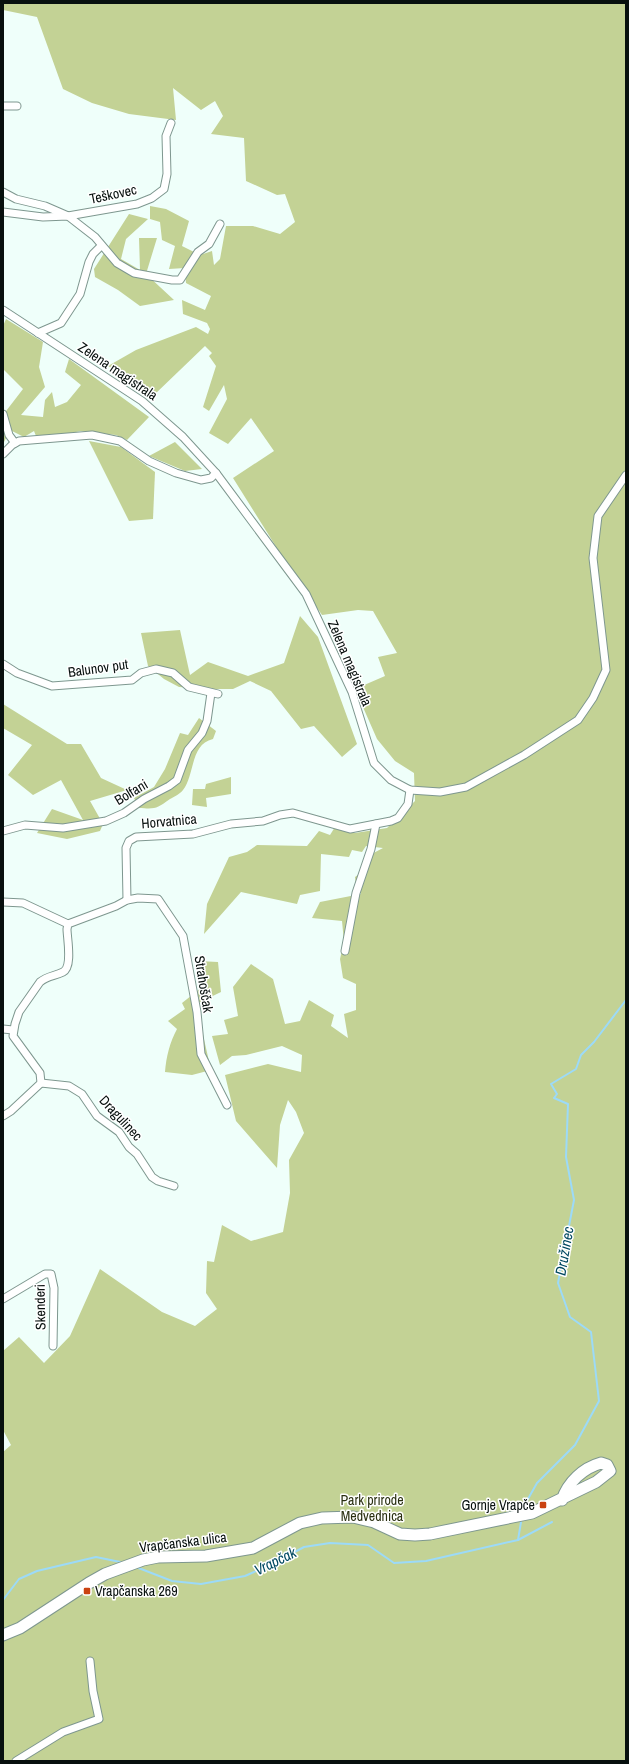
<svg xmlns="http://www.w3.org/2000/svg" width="629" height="1764" viewBox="0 0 629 1764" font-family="'Archivo Narrow',sans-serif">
<rect width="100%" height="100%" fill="#effffa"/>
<g fill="#c3d295">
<polygon points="3,3 626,3 626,1761 3,1761 3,1452 11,1445 3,1430 3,1351 19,1337 44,1363 70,1336 100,1269 162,1312 195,1326 217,1309 206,1293 207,1261 214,1262 222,1225 251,1241 283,1232 290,1193 289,1160 304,1133 296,1112 288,1100 280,1125 277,1168 236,1121 225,1075 268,1064 301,1072 302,1055 282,1046 246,1055 232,1056 220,1065 212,1036 228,1034 224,1020 238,1016 233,987 251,964 273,979 285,1024 300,1021 309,1000 334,1015 331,1026 348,1038 344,1014 356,1010 356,984 343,978 340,959 344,942 342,921 312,918 320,902 361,894 356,885 355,877 362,872 364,858 383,848 366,846 362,852 352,850 349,857 321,854 320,891 300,895 297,904 241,892 204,934 207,904 229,857 247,852 257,845 307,846 319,831 330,835 335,827 355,833 387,828 415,801 414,773 395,761 377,739 355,689 385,676 378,657 397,653 373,611 358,610 322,615 280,553 233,478 274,451 251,418 228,444 209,433 227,399 224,385 209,411 203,407 216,366 209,356 212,353 205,346 154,395 108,366 136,350 196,327 208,334 210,329 207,323 183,314 182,300 205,310 211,296 186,283 185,268 169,269 175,246 162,240 160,222 150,219 150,206 166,209 189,221 182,246 200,255 212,251 214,265 220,259 226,226 253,226 280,234 295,222 285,194 277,195 246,181 244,138 211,134 223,116 215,101 201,110 173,88 176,120 129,114 92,103 63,89 37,17 3,10"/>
<polygon points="129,214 148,219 126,239 121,259 140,270 139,238 157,238 146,274 174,300 140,306 118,290 95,277 94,269"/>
<polygon points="6,319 43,342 39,367 45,387 21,415 43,417 45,400 52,392 55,407 67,402 81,385 65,372 69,359 149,417 127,440 116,435 81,431 60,435 36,436 34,431 24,437 10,430 3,444 3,415 23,389 3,369 3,326"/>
<polygon points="89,441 121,447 155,472 153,519 129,521"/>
<polygon points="175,442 202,469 185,471 149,456"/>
<polygon points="300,616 318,637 357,744 342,757 314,726 301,729 271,691 250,681 233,689 212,689 179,687 164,679 148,666 141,633 180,630 190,675 208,662 248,676 284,663"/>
<polygon points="3,704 67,744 81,744 101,778 127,790 90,801 103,824 100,831 67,839 37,833 52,809 83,820 61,780 33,795 8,775 32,745 3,728"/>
<path d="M199,718L216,731L213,739C190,744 195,775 183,790C180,794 174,797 170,799C156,809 156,809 139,808L134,798L154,787L165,769L180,733L188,735Z"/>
<polygon points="231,777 231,794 206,798 207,807 192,805 193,789 205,789 206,784"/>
<path d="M198,961L218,962L221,992L196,1004L211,1070L192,1075L165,1072C166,1057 170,1042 177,1029L168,1021L185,1009L182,1003L201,988Z"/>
</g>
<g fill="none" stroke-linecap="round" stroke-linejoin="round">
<g stroke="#9cdaf8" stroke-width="2">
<polyline points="524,1506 537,1483 575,1445 599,1401 591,1332 570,1317 558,1283 574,1200 566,1157 568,1104 554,1098 557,1094 551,1084 576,1069 581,1055 594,1042 626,1000"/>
<polyline points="518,1540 521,1522"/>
<polyline points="136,1567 172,1581 201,1584 245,1576 276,1562 304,1547 330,1543 368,1545 394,1563 426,1561 518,1540 552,1522"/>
<polyline points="3,1600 19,1579 37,1571 96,1557 125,1563"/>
</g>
<defs>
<g id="street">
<polyline points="3,106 17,106"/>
<polyline points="3,192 16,199 45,206 68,216 137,204 152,198 164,189 167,174 166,136 171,123"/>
<polyline points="3,212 43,217 68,216 95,237 117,263 134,273 172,280 180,280 198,252 209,244 220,224"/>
<polyline points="3,310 142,401 183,437 216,473 306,594 352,692 374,763 391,780 410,790 440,792 466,787 524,755 578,720 593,698 606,670 593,558 598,516 626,475"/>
<polyline points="38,333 61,323 80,294 89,262 93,254 101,246"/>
<polyline points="3,414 9,435 15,443"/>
<polyline points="3,454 12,445 19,441 92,435 120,441 149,461 176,473 201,480 211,478 216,473"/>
<polyline points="3,664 17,673 52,686 132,680 141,673 156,669 173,673 189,687 218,694"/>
<polyline points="3,831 25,825 63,828 106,821 124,813 144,799 169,786 177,780 188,750 202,733 207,721 211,693"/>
<polyline points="127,900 126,848 129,841 136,837 193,834 231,824 263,821 280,815 293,813 350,829 391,821 398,818 408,804 410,790"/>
<polyline points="3,902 23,903 68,924"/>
<polyline points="345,951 356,893 371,849 376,824"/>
<polyline points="3,1029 13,1030"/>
<polyline points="41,1083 69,1086 82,1094 97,1116 119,1132 129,1147 137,1154 152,1177 158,1181 174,1186"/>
<path d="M3,1116L11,1111L41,1083L40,1073L13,1036L15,1024L19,1012L40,982C47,976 55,976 63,972C73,967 67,938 67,929L68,924L116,906L127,900L138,898L158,899L183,936L197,1012L201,1054L227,1105"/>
<polyline points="3,1299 45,1274 51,1274 54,1288 53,1346"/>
<polyline points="16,1761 63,1732 99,1719 93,1691 90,1661"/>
</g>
<path id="secondary" d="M3,1635L20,1628L89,1583L105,1574L143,1560L158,1557L206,1556L253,1548L300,1523L322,1518L353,1517L374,1522L400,1534L415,1535L430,1534L532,1513L596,1482L610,1471L607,1465L601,1463C583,1468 568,1482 562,1500"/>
</defs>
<use href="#street" stroke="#7e978f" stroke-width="9"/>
<use href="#secondary" stroke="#7e978f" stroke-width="13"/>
<use href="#street" stroke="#fff" stroke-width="7"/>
<use href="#secondary" stroke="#fff" stroke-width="11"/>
</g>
<g fill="#ca4211" stroke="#fff" stroke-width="1.5">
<rect x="539" y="1501" width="8" height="8" rx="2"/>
<rect x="83" y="1587" width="8" height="8" rx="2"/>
</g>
<g text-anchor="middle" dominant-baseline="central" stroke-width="3" stroke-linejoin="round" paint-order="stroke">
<g font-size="14" fill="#07100e" stroke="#fff">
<text transform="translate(113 194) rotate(-12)">Teškovec</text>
<text transform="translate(118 371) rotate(34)">Zelena magistrala</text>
<text transform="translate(350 663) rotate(67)">Zelena magistrala</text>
<text transform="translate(98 668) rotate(-8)">Balunov put</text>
<text transform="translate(131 792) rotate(-31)">Bolfani</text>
<text transform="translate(169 821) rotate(-5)">Horvatnica</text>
<text transform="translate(204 984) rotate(81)">Strahoščak</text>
<text transform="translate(121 1118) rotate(47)">Dragulinec</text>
<text transform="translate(40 1307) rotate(-91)">Skenderi</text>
<text transform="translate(183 1542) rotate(-7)">Vrapčanska ulica</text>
</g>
<g font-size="14" fill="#292f11" stroke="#fff">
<text x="372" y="1500">Park prirode<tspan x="372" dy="16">Medvednica</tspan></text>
</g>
<g font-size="14" fill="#07100e" stroke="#fff" text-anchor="end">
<text x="535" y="1505">Gornje Vrapče</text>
<text x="95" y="1591" text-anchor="start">Vrapčanska 269</text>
</g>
<g font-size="15" font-style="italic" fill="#004861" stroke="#fff">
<text transform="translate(564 1251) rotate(-80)">Družinec</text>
<text transform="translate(275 1561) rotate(-26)">Vrapčak</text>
</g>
</g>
<rect width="629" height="1764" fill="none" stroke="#07100e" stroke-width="8"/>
</svg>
